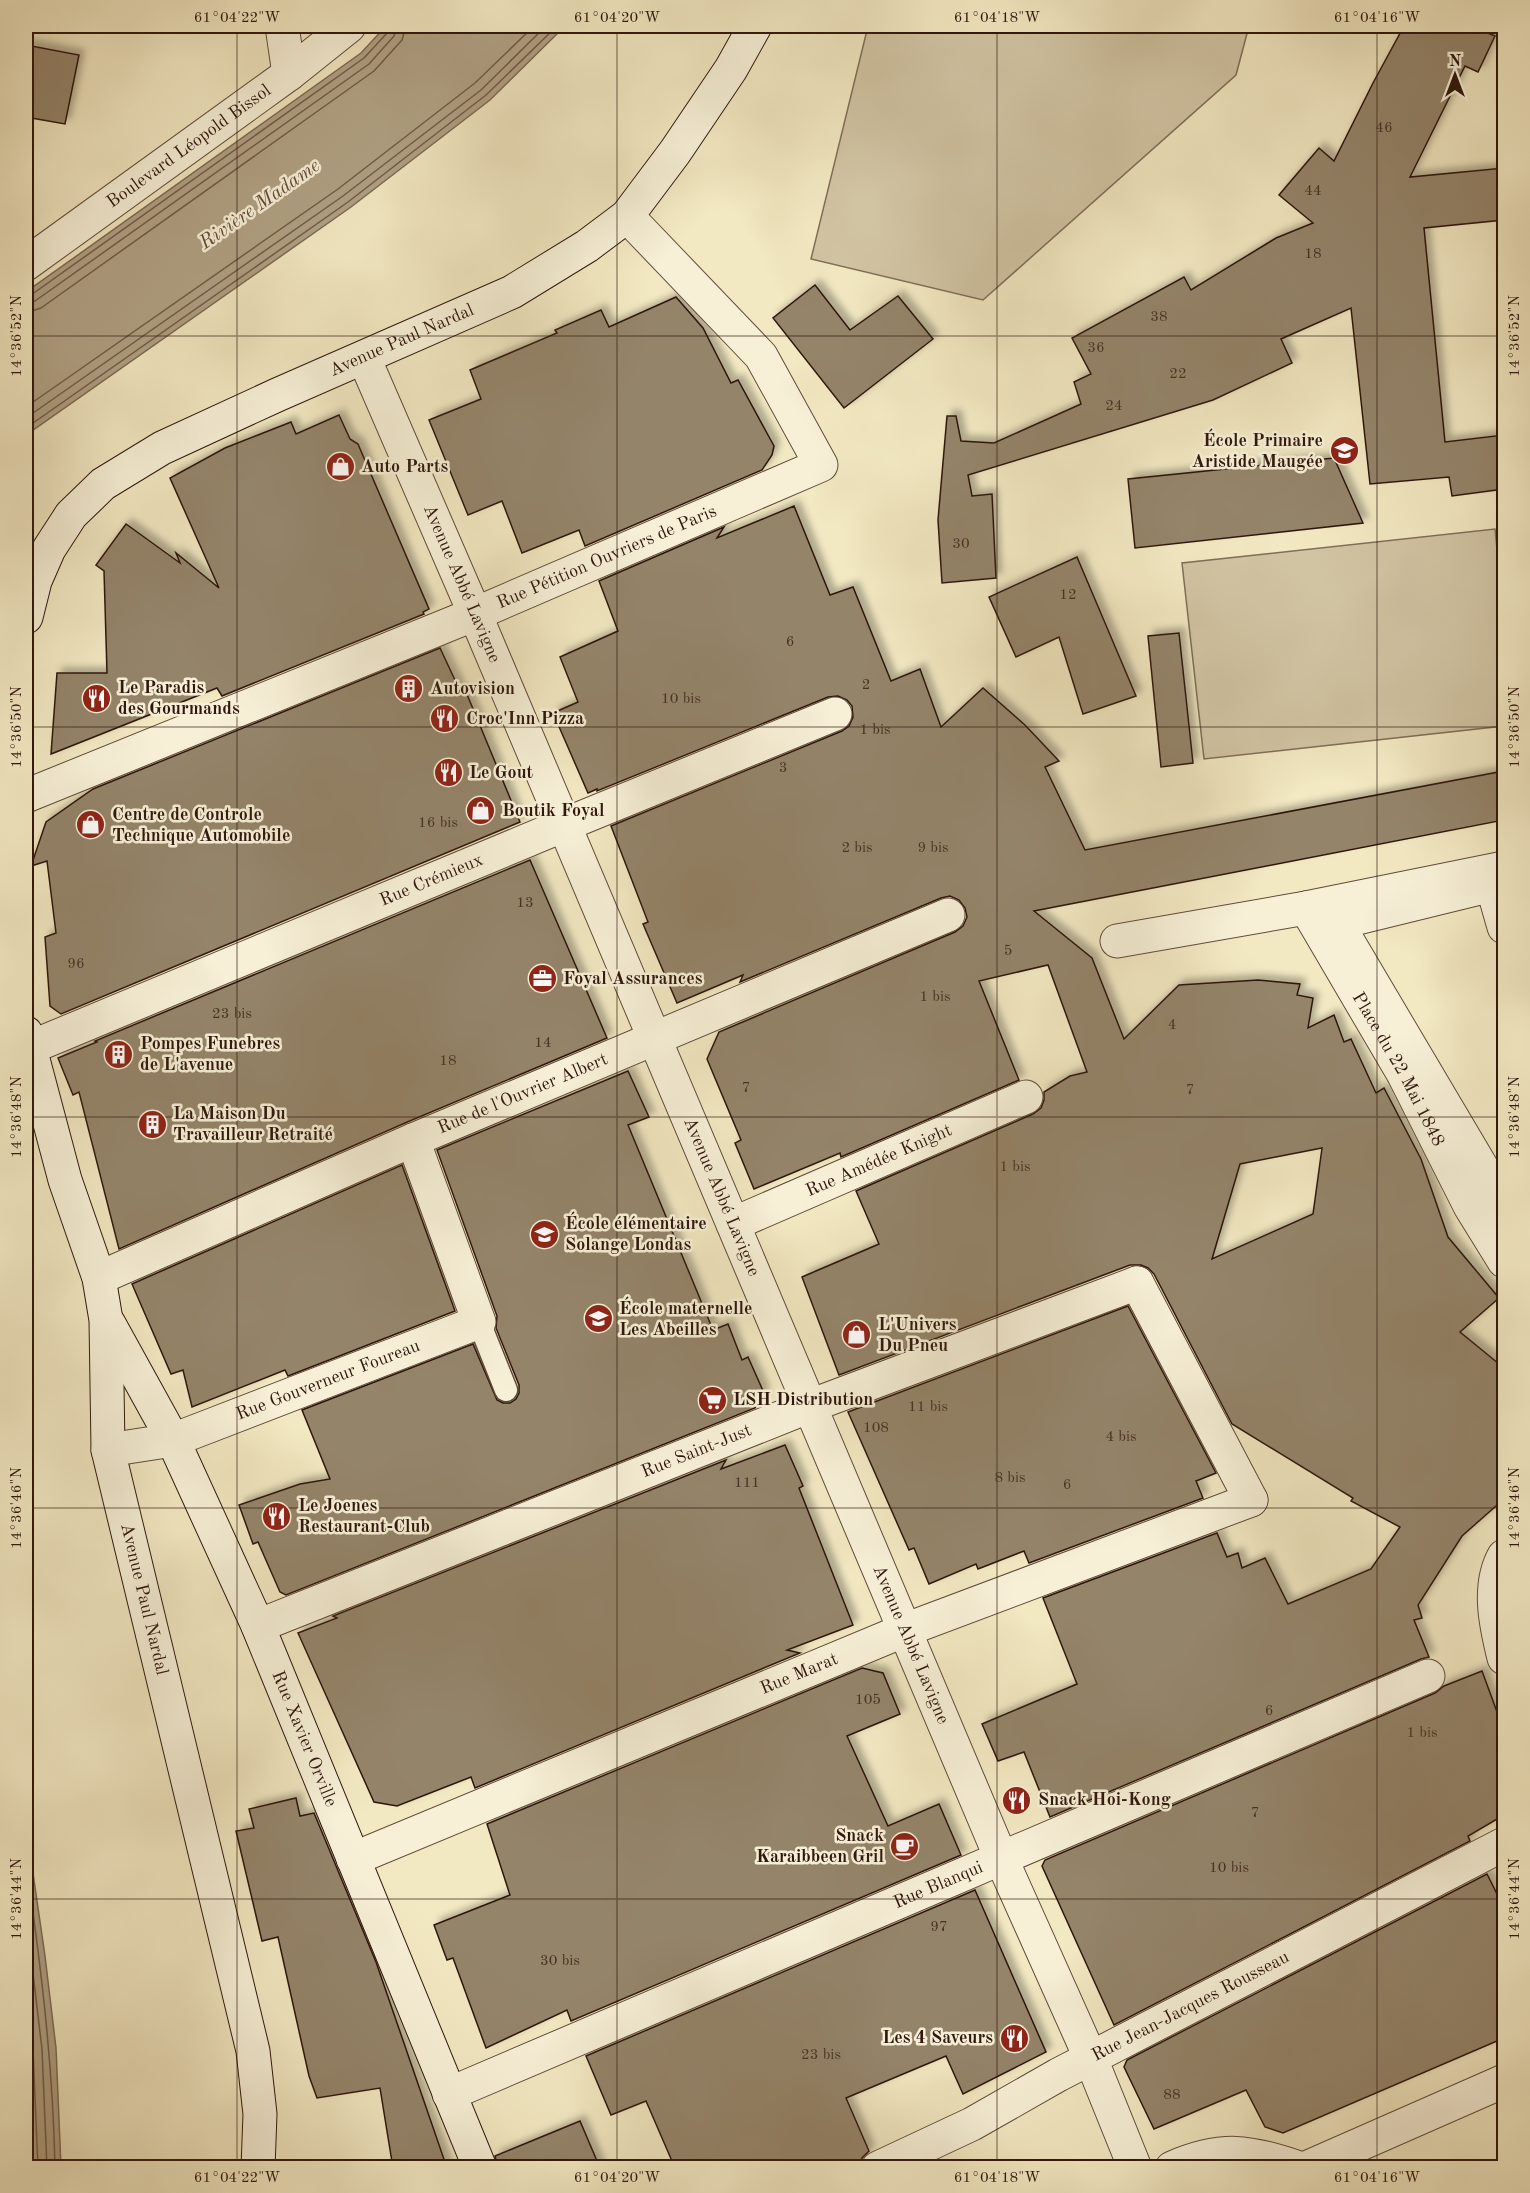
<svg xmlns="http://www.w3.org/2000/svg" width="1530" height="2193" viewBox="0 0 1530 2193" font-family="'Old Standard TT',serif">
<defs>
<filter id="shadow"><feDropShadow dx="5.5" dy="-5.5" stdDeviation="3" flood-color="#0004"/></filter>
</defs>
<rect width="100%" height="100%" fill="#f2e8c2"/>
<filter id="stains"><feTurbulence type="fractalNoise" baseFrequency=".00333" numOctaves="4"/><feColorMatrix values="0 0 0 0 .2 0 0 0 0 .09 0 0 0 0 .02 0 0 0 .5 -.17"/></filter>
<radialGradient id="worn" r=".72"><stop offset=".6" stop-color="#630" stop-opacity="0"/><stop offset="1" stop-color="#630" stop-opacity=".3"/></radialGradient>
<g fill="#d1c4a3" stroke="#806e58" stroke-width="1.5">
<polygon points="868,26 1249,26 1236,75 983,300 811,259"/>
<polygon points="1495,529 1504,620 1504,726 1204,759 1182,563"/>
</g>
<g fill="#b0a184" stroke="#7c6a54" stroke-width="1.5">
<polygon points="386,26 565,26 490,100 351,207 26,435 26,292 361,53"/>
<polygon points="26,1825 45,1956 56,2048 61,2167 26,2167"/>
</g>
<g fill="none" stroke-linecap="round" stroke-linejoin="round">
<g stroke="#705c48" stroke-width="1.5">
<polyline points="26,296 31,295 364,58 388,32 389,26"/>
<polyline points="26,304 35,301 369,64 394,36 397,26"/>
<polyline points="26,313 41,308 374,71 402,40 406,26"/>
<polyline points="26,407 338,189 475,83 534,26"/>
<polyline points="26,418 343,196 481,90 546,26"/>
<polyline points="26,428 348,202 486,95 557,26"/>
<path d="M26,1864C41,1965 53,2065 55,2168"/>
<polyline points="26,1915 42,2049 47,2168"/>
<polyline points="26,1981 33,2050 38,2168"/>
</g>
</g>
<g fill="#94846b" stroke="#2f170d" stroke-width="1.5" fill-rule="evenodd" filter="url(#shadow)">
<polygon points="1404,26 1471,26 1495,36 1478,72 1465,66 1410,177 1504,168 1504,220 1424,228 1445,442 1504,435 1504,489 1452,496 1449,477 1370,484 1351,308 1281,339 1292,363 1213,400 968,475 972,496 992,494 996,578 942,583 938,520 947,416 956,416 961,441 994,443 1081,404 1074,382 1091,374 1072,338 1184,277 1191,290 1276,238 1313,223 1279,195 1319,148 1334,161 1373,83"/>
<polygon points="26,45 79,55 65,124 26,117"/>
<polygon points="815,285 850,330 898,296 933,339 844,408 773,318"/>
<polygon points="676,297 703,328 731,383 738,380 774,446 772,455 762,470 585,546 579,530 522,553 502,501 468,515 429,420 481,399 470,370 557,333 555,330 601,310 609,327"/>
<polygon points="339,415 350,439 358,444 429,609 423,612 424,614 222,696 217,688 51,754 57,673 107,673 104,571 96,565 126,524 180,563 176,553 219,588 170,478 225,448 291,422 296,434"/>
<polygon points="1334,458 1363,523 1135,548 1128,479"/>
<path d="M794,506L830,595L853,587L891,681L920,669L941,727L983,688L1025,725L1059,761L1045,767L1085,850L1504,771V820L1034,911L1092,958L1124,1039L1179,985L1258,980L1300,984L1297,995L1313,998L1308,1028L1334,1015L1344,1042L1351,1039L1376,1093L1384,1088L1421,1159L1448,1237L1499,1298L1460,1332L1504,1368V1499L1462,1536L1418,1605L1422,1618L1414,1620L1429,1657L1421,1659L1050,1817L1024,1752L998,1761L982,1724L1077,1684L1043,1598L1217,1533L1227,1557L1238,1553L1242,1568L1265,1558L1288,1604L1371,1569L1400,1527L1351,1501L1353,1498L1232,1424L1154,1274L1148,1268L1141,1265H1130L839,1375L802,1277L879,1244L856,1191L1033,1114L1041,1108L1044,1100V1092L1070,1076L1087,1072L1048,965L979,981L1019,1080L841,1157L840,1153L754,1189L735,1143L741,1140L707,1059L719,1032L955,932L963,926L967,917L965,908L959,900L950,896L941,898L740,982L743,975L677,1003L643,924L648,922L611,826L842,731L849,726L853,717L852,706L847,700L838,696L828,697L597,791V789L588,793L553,713L578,702L560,657L618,631L599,581L724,527L717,538ZM1322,1148L1313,1214L1212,1259L1240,1164Z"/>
<polygon points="1077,557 1136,696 1083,714 1059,637 1016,657 989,597"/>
<polygon points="1179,633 1193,763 1161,767 1148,636"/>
<polygon points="440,648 462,695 466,692 520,822 61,1014 50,1006 45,937 56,933 47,861 31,866 46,822 93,789"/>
<polygon points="530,860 607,1038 405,1123 119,1249 79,1092 73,1095 58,1058 97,1042 95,1041"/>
<polygon points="628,1071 649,1117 628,1125 713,1330 728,1324 742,1360 748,1357 764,1393 755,1408 286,1595 280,1592 258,1542 253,1544 239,1505 300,1484 330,1479 302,1410 473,1344 497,1400 503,1403 510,1403 516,1399 519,1393 519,1385 496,1328 497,1316 437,1150"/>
<polygon points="402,1165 455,1311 288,1376 285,1370 192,1407 183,1370 171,1374 132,1284"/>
<polygon points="1128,1306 1216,1473 1196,1481 1203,1498 1029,1563 1024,1551 978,1569 976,1564 929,1584 914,1548 909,1550 848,1412"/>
<polygon points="785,1445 803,1486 799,1488 853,1625 787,1650 800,1653 475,1788 471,1777 397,1806 374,1802 298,1633 337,1618 333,1616 726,1460 721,1469"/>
<polygon points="862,1668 883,1673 900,1714 847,1736 888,1826 939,1804 961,1855 571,2021 567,2010 486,2048 453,1958 447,1960 434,1925 510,1895 487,1824"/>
<polygon points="1482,1671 1504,1731 1504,1815 1468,1836 1470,1841 1114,2025 1042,1866 1045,1860 1435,1693 1444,1686"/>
<polygon points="296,1798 300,1816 314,1813 376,1962 447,2168 393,2168 380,2088 317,2098 309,2076 278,1937 262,1941 236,1831 254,1828 249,1809"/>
<polygon points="1487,1874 1504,1908 1504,2038 1283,2133 1265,2127 1246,2090 1154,2129 1124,2067 1127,2060"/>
<polygon points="975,1890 1046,2052 963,2094 946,2056 846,2098 869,2151 862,2158 859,2168 675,2168 646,2101 611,2115 586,2056"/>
<polygon points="580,2121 600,2168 498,2168 495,2156"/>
</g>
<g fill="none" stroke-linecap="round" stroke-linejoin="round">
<defs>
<polyline id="service" points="479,1322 506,1390"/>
<g id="pedestrian">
<polyline points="1306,908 1337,923 1504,1205"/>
<polyline points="1337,923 1492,885 1504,927"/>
<polyline points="1137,1283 1251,1500"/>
</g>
<g id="minor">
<polyline points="282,26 289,74"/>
<path id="s1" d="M26,264L289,74L349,26"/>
<path id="s2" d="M26,796L475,614L821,465L761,356L627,216"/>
<path id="s3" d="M1306,908L1404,1075L1470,1206L1504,1261"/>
<polyline points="1117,941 1306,908 1504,868"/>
<path id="s4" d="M29,1048L564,825L835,714"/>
<path id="s5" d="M733,1224L1026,1097"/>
<path id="s6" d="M99,1278L413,1140L948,915"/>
<path id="s7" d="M108,1450L173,1440L479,1322L413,1140"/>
<path d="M1504,1556C1487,1586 1496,1626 1504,1658"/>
<path id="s8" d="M258,1626L810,1406L1137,1283"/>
<path id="s9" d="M353,1859L905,1630L1251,1500"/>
<path id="s10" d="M449,2094L1428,1676"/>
<path id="s11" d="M878,2168L972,2124L1058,2075L1504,1844"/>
<polyline points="1306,2168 1504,2081"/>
</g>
<g id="tertiary">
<path id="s12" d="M364,358L475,614L1001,1858L1091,2059L1135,2168"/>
<path d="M1172,2168C1222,2146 1250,2151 1299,2168"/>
</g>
<g id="secondary">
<path id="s13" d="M26,617L35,581L49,549L71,515L103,484L162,448L277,395L512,292L587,246L627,216L675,152L731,69L755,26"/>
<path id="s14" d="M26,1033L65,1180L99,1278L106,1320L108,1450L253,2051L260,2114L258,2168"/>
<path id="s15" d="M109,1324L173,1440L258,1626L480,2168"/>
</g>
</defs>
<use href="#service" stroke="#604b3a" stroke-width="25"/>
<use href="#pedestrian" stroke="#604b3a" stroke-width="35"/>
<use href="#minor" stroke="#604b3a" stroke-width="35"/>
<use href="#tertiary" stroke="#604b3a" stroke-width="35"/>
<use href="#secondary" stroke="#2f170d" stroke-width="35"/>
<use href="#service" stroke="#f7f0d7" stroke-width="22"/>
<use href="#pedestrian" stroke="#f7f0d7" stroke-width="33"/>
<use href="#minor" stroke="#f7f0d7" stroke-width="33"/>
<use href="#tertiary" stroke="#f7f0d7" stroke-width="33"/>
<use href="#secondary" stroke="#f7f0d7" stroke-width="33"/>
</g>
<path fill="none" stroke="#2f170d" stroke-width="1.5" stroke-opacity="0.45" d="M237,26V2168M617,26V2168M997,26V2168M1377,26V2168M26,336H1504M26,727H1504M26,1117H1504M26,1508H1504M26,1899H1504"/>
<defs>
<symbol id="school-disc" viewBox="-11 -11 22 22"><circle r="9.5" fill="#8f2418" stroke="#f7f0d7"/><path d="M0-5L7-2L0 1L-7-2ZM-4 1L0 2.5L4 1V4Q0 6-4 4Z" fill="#fff"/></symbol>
<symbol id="shop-disc" viewBox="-11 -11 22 22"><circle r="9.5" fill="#8f2418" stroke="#f7f0d7"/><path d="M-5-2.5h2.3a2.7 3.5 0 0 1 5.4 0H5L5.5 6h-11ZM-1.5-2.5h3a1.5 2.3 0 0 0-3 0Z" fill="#fff"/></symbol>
<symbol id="building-disc" viewBox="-11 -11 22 22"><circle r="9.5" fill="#8f2418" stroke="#f7f0d7"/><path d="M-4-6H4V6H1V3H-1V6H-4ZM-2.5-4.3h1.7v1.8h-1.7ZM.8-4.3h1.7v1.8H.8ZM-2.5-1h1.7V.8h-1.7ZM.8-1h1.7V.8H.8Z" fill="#fff"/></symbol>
<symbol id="restaurant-disc" viewBox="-11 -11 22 22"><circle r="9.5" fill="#8f2418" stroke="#f7f0d7"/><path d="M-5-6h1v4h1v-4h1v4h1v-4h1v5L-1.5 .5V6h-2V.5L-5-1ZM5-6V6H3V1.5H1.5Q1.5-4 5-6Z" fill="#fff"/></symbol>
<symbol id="office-disc" viewBox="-11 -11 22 22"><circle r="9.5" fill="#8f2418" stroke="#f7f0d7"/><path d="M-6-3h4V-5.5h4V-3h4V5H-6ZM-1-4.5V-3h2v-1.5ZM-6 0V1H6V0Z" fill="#fff"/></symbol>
<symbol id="supermarket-disc" viewBox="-11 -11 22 22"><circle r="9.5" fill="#8f2418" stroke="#f7f0d7"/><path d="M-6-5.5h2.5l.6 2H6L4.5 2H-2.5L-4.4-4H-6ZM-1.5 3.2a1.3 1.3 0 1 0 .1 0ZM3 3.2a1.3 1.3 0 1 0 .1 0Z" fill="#fff"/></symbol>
<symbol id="cafe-disc" viewBox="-11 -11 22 22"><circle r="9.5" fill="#8f2418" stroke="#f7f0d7"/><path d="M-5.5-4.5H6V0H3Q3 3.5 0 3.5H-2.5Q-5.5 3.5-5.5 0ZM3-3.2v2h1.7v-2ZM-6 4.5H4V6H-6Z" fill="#fff"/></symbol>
</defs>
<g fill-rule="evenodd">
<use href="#school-disc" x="1328" y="434" width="33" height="33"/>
<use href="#shop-disc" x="324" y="450" width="33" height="33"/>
<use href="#building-disc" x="392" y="672" width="33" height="33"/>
<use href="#restaurant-disc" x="80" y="682" width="33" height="33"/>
<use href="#restaurant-disc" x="428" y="702" width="33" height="33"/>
<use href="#restaurant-disc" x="432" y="756" width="33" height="33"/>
<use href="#shop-disc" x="464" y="794" width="33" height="33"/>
<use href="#shop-disc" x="74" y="808" width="33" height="33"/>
<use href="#office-disc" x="526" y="962" width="33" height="33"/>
<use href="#building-disc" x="102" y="1038" width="33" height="33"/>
<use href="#building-disc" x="136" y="1108" width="33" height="33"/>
<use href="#school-disc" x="528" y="1218" width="33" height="33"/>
<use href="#school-disc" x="582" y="1302" width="33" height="33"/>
<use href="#shop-disc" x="840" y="1318" width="33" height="33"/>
<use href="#supermarket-disc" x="696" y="1384" width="33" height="33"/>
<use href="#restaurant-disc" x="260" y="1500" width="33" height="33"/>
<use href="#restaurant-disc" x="1000" y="1784" width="33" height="33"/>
<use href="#cafe-disc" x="888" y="1830" width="33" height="33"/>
<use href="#restaurant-disc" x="998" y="2022" width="33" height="33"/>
</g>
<g text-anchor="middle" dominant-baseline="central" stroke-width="5" stroke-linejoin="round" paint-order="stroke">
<g font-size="15" fill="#483224">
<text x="1384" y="128">46</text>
<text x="1313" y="191">44</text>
<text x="1313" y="254">18</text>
<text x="1159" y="317">38</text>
<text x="1096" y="348">36</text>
<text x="1178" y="374">22</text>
<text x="1114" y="406">24</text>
<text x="961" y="544">30</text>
<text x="1068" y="595">12</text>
<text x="790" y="642">6</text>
<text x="866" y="685">2</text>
<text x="681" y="699">10 bis</text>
<text x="875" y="730">1 bis</text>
<text x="783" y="768">3</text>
<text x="438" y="823">16 bis</text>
<text x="857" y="848">2 bis</text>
<text x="933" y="848">9 bis</text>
<text x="525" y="903">13</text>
<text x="1008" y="951">5</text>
<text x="76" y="964">96</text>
<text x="935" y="997">1 bis</text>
<text x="232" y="1014">23 bis</text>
<text x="1172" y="1025">4</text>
<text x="543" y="1043">14</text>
<text x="448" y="1061">18</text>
<text x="746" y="1088">7</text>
<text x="1190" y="1090">7</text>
<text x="1015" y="1167">1 bis</text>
<text x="928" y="1407">11 bis</text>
<text x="876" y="1428">108</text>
<text x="1121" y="1437">4 bis</text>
<text x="1010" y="1478">8 bis</text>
<text x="747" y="1483">111</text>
<text x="1067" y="1485">6</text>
<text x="868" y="1700">105</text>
<text x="1269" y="1711">6</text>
<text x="1422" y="1733">1 bis</text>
<text x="1255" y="1813">7</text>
<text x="1229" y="1868">10 bis</text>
<text x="939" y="1927">97</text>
<text x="560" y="1961">30 bis</text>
<text x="821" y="2055">23 bis</text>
<text x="1172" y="2095">88</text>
</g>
<g font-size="18" fill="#2f170d" stroke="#f7f0d7">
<text stroke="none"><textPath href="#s1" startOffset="201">Boulevard Léopold Bissol</textPath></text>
<text stroke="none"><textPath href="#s13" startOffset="489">Avenue Paul Nardal</textPath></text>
<text stroke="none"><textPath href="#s2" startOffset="628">Rue Pétition Ouvriers de Paris</textPath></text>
<text stroke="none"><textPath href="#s12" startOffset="246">Avenue Abbé Lavigne</textPath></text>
<text stroke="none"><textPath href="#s4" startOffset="436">Rue Crémieux</textPath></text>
<text stroke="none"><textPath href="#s3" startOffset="186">Place du 22 Mai 1848</textPath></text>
<text stroke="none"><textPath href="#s6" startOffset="462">Rue de l'Ouvrier Albert</textPath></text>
<text stroke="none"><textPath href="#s5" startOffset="159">Rue Amédée Knight</textPath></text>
<text stroke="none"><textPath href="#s12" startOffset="912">Avenue Abbé Lavigne</textPath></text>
<text stroke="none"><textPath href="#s7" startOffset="232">Rue Gouverneur Foureau</textPath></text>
<text stroke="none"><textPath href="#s8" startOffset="472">Rue Saint-Just</textPath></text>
<text stroke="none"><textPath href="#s14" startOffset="582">Avenue Paul Nardal</textPath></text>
<text stroke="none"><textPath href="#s12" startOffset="1398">Avenue Abbé Lavigne</textPath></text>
<text stroke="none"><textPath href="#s9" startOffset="483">Rue Marat</textPath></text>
<text stroke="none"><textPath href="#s15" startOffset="459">Rue Xavier Orville</textPath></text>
<text stroke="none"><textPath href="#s10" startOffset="532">Rue Blanqui</textPath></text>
<text stroke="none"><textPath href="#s11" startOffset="352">Rue Jean-Jacques Rousseau</textPath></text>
</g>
<g font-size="18" font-weight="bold" fill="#2f170d" stroke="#f7f0d7" text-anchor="start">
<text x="1323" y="441" text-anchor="end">École Primaire<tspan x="1323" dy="21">Aristide Maugée</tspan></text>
<text x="361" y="467">Auto Parts</text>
<text x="118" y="688">Le Paradis<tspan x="118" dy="21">des Gourmands</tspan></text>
<text x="430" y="689">Autovision</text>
<text x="466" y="719">Croc'Inn Pizza</text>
<text x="469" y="773">Le Gout</text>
<text x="502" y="811">Boutik Foyal</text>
<text x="112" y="815">Centre de Controle<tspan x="112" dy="21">Technique Automobile</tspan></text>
<text x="563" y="979">Foyal Assurances</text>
<text x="140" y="1044">Pompes Funebres<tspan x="140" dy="21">de L'avenue</tspan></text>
<text x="173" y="1114">La Maison Du<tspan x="173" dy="21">Travailleur Retraité</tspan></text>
<text x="565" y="1224">École élémentaire<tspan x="565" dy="21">Solange Londas</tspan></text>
<text x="619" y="1309">École maternelle<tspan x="619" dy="21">Les Abeilles</tspan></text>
<text x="878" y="1325">L'Univers<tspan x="878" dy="21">Du Pneu</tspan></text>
<text x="733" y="1400">LSH Distribution</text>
<text x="298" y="1506">Le Joenes<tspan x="298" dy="21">Restaurant-Club</tspan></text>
<text x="1038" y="1800">Snack Hoi-Kong</text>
<text x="884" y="1836" text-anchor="end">Snack<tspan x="884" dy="21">Karaibbeen Gril</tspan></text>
<text x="993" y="2038" text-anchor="end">Les 4 Saveurs</text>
</g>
<g font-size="20" font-style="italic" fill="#634e3d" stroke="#f7f0d7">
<text transform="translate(260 205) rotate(-35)">Rivière Madame</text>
</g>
</g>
<rect width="1530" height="2193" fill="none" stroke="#f2e8c2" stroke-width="66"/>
<g transform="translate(1455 75)" stroke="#f7f0d7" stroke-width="4.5" paint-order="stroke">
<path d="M0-4.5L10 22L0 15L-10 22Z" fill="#2f170d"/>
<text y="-9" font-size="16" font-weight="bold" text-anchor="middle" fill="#2f170d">N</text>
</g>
<rect x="33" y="33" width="1464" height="2127" fill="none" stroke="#2f170d" stroke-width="2"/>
<g font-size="15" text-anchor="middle" fill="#2f170d">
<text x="237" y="22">61°04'22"W</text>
<text x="617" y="22">61°04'20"W</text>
<text x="997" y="22">61°04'18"W</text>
<text x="1377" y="22">61°04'16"W</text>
<text transform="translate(16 336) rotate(-90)" y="5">14°36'52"N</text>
<text transform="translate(1514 336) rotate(-90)" y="5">14°36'52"N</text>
<text transform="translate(16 727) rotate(-90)" y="5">14°36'50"N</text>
<text transform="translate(1514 727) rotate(-90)" y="5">14°36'50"N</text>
<text transform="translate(16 1117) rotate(-90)" y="5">14°36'48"N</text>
<text transform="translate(1514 1117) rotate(-90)" y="5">14°36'48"N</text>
<text transform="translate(16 1508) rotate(-90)" y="5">14°36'46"N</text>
<text transform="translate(1514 1508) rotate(-90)" y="5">14°36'46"N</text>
<text transform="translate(16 1899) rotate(-90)" y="5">14°36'44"N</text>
<text transform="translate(1514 1899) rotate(-90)" y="5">14°36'44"N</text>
<text x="237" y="2182">61°04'22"W</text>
<text x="617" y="2182">61°04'20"W</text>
<text x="997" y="2182">61°04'18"W</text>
<text x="1377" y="2182">61°04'16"W</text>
</g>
<rect width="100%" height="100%" filter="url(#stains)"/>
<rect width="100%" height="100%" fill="url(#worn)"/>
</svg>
